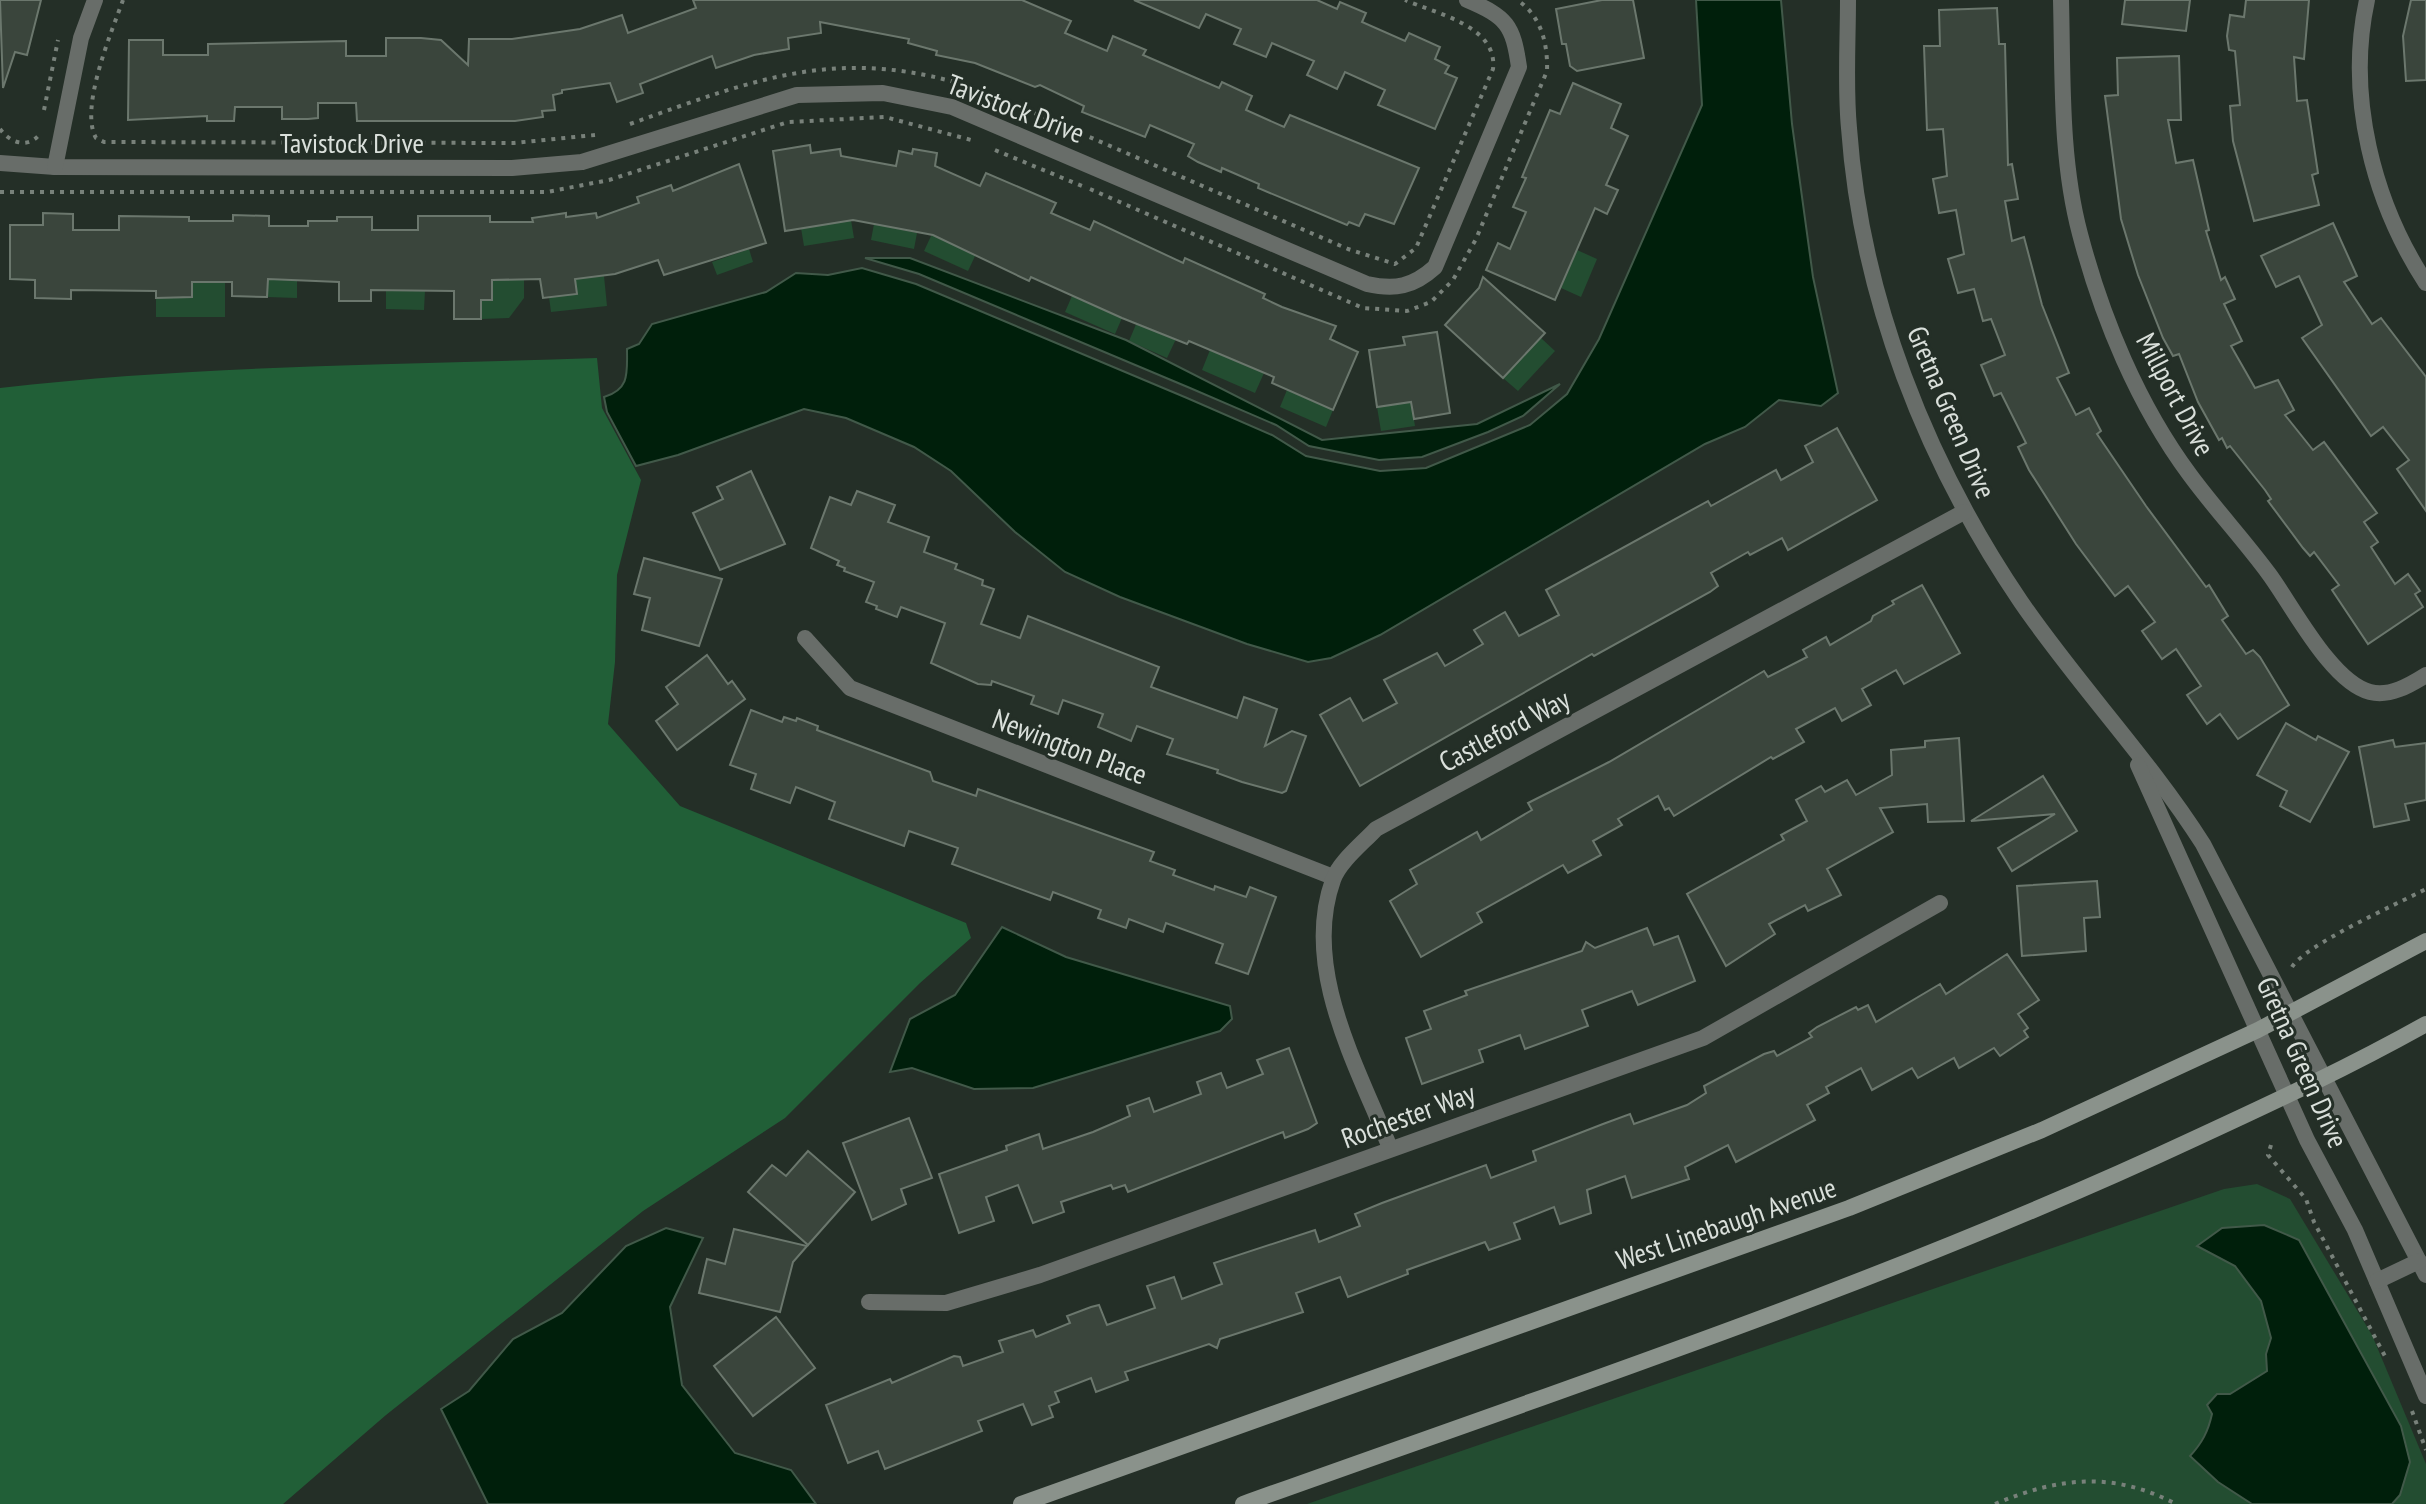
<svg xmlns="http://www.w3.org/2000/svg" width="2426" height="1504" viewBox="0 0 2426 1504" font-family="'PT Sans Narrow',sans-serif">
<rect width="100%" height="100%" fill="#242f27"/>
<g fill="#234d31">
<polygon points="851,220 854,238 804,246 801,228"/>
<polygon points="874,224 917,233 914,249 871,240"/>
<polygon points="932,234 976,254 968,271 924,251"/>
<polygon points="749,249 753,262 717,275 712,262"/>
<polygon points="1577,250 1597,259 1581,297 1561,288"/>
<polygon points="604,276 607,306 551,312 549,297 577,294 575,279"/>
<polygon points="268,279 297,279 297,298 267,297"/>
<polygon points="492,280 524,280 524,298 509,318 481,319 481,300"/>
<polygon points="192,282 225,282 225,317 156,317 156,298 192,297"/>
<polygon points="386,290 425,290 424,310 386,309"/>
<polygon points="1072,296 1122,318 1115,334 1065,312"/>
<polygon points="1137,322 1176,339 1167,358 1129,341"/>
<polygon points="1541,338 1555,351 1518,391 1503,378"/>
<polygon points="1210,350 1264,373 1255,393 1202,370"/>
<polygon points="1287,390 1333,410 1326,427 1280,407"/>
<polygon points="1411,402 1415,426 1381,431 1377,407"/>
<polygon points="2257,1184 2290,1199 2372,1335 2426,1464 2426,1504 1307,1504 2224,1189"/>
</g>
<path fill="#215f37" d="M597,358L602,408L641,480L617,575L615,662L608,724L680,806L966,923L971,938L920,983L785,1118L643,1211L386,1415L283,1504H0V388C197,365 398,365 597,358Z"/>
<g fill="#001f0b" stroke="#415949" stroke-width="2">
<path d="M1696,0H1781L1792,124L1813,277L1838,393L1821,406L1779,400L1745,427L1705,444L1380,635L1331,658L1308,662L1247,644L1120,597L1065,572L1015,532L951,471L914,447L846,418L804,409L678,455L636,466L607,412L604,397C630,389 627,373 627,349L639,344L652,324L766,292L796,273L828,275L862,268L916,284L1187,398L1272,435L1306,456L1380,471L1426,468L1530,425L1567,394L1599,339L1702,105Z"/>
<polygon points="865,258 910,258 1126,340 1322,440 1477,424 1560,384 1523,416 1488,432 1422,457 1379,460 1309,446 1276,425 1190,388 919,274"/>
<polygon points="1002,927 1066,957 1230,1006 1232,1019 1220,1031 1033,1088 974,1089 912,1068 890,1072 910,1019 955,995"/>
<path d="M2264,1225L2299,1240L2401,1426L2410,1462L2400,1495L2392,1504H2252L2218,1482L2190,1456C2202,1443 2208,1432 2212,1414L2207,1405L2217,1394H2230L2267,1371L2266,1354L2271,1338L2261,1301L2235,1266L2197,1246L2222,1228Z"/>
<polygon points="666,1228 703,1238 670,1307 682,1385 735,1453 791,1470 816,1504 488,1504 441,1409 469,1391 513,1339 562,1313 626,1246"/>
</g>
<g fill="#3a453c" stroke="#6b776d" stroke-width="2">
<polygon points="0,0 41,0 27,55 15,52 3,88"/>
<polygon points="693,0 1022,0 1071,21 1065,33 1107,51 1113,36 1146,50 1143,55 1219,88 1222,82 1252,96 1246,110 1284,127 1290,115 1419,168 1394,224 1365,214 1359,226 1349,222 1347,225 1258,188 1259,184 1222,168 1221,172 1198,162 1188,156 1194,144 1150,125 1145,137 1082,112 1084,106 1040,85 1035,87 975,63 936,55 937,51 908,43 909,39 820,22 821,33 788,38 789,49 754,55 716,68 712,56 640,84 643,93 617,102 610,83 562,90 562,93 553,95 555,110 542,111 543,117 515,121 357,121 356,103 318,103 318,118 308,119 282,119 282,107 235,107 234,121 207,121 207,116 128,120 129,40 163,40 163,55 208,55 208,44 346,41 346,56 386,56 386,38 421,38 441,40 468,65 469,39 512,39 580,29 622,15 628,33 696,8"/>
<polygon points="1134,0 1317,0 1337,9 1340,2 1366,13 1362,22 1405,41 1409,33 1440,47 1435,59 1449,66 1445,73 1457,78 1435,129 1378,105 1385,90 1345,72 1337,89 1307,75 1314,61 1272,43 1266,57 1234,44 1241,29 1206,14 1199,28"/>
<polygon points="1602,0 1633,0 1644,58 1577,71 1570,66 1566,44 1562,44 1556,9"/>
<polygon points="2125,0 2190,0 2186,31 2122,24"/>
<polygon points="2246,0 2309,0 2304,59 2294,57 2297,101 2307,100 2318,173 2312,175 2319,205 2254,221 2233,141 2230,106 2240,105 2235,51 2229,50 2227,36 2230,15 2244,17"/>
<polygon points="2411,0 2426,0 2426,80 2406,81 2403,36"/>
<polygon points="1997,8 1999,44 2005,44 2008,165 2012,164 2018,199 2005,201 2012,241 2024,237 2042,305 2069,373 2057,378 2076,415 2089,408 2101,431 2097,434 2146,506 2206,587 2209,585 2228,616 2222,620 2246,654 2253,650 2260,657 2289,705 2238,739 2220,714 2207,724 2187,695 2201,686 2176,649 2162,659 2142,631 2155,622 2128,586 2115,596 2076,544 2029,470 2018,447 2026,443 2001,393 1994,396 1981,365 2005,355 1991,319 1983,321 1974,289 1958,293 1948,259 1964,254 1956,210 1939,213 1933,179 1947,176 1943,129 1927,130 1924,46 1940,46 1939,10"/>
<polygon points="2179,56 2181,120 2168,120 2176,163 2193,160 2209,230 2206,231 2221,280 2225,277 2235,299 2224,304 2242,341 2231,346 2255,388 2278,380 2294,410 2285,415 2313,450 2324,442 2377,513 2364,522 2378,542 2371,547 2395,584 2408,574 2420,591 2415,594 2423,607 2368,644 2332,590 2339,585 2314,552 2310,556 2303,548 2268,501 2271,499 2265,490 2230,446 2227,448 2222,438 2219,440 2198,402 2179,354 2173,356 2163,338 2138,275 2121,219 2105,96 2118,95 2117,58"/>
<polygon points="1573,83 1621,104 1611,128 1628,136 1606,185 1618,190 1607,214 1595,208 1555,300 1486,270 1498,243 1510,249 1526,212 1513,207 1526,178 1522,177 1550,110 1560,114"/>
<polygon points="810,145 811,153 840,149 841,156 896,166 899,151 912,154 913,149 937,153 935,166 980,186 986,173 1056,203 1051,213 1090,230 1094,221 1183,263 1185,258 1265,294 1263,298 1282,307 1336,326 1330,339 1358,352 1333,410 1272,383 1274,377 1189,341 1187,344 1122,318 1031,277 1029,281 933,235 853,220 785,231 773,151"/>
<polygon points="739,164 766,243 664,275 658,260 615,274 575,279 577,294 543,298 540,279 492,280 492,300 481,300 481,319 454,319 454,291 371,290 371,301 339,301 339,282 268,279 267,297 232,296 232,282 192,282 192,297 156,298 156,291 71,290 71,299 35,298 35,280 10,279 10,225 43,225 43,213 73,214 73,230 119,230 119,216 189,217 189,221 233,221 233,215 269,216 269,226 308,226 308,221 337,221 337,217 372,217 372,230 418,230 418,216 490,216 490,222 533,222 532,218 566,213 566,217 596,213 597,218 639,203 637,197 671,185 673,191"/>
<polygon points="2333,223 2357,276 2344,282 2372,324 2381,318 2426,377 2426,511 2397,469 2409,460 2383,427 2371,436 2302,338 2322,325 2299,276 2276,287 2261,256"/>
<polygon points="1483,277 1545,333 1503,378 1445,325 1479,288"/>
<polygon points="1437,332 1450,413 1414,419 1411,402 1377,407 1369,350 1405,345 1403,337"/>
<polygon points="1837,428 1877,500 1788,550 1782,538 1750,555 1748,552 1711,573 1718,586 1710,592 1594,656 1592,654 1360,786 1320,715 1350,698 1363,721 1397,703 1384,680 1437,653 1445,666 1483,644 1474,630 1505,612 1519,636 1559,615 1546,590 1708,501 1711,506 1776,470 1781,480 1813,462 1805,446"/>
<polygon points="751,471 785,544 720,570 693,513 723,499 717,487"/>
<polygon points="857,491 895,505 888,522 929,537 924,552 957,564 955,569 983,580 982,585 994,589 981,624 1020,638 1028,616 1159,667 1151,687 1237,718 1244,697 1277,709 1265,746 1292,731 1306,736 1286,791 1282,793 1242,782 1217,773 1218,770 1167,754 1173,739 1137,726 1131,741 1098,727 1103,714 1063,700 1058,714 1031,704 1034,696 992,681 991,685 978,684 931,663 945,623 901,607 897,617 876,609 877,606 866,602 874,582 844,571 845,568 837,565 839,561 811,548 830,497 851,505"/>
<polygon points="644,558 722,579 699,646 642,630 650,598 634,594"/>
<polygon points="1922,585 1960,653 1904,684 1896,670 1862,689 1871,705 1842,721 1835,708 1796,729 1804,742 1773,759 1771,757 1674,816 1669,808 1665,810 1658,796 1618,819 1622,825 1593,841 1601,855 1568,873 1563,865 1477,913 1482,922 1421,957 1390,901 1417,884 1410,870 1477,832 1481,840 1532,810 1528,803 1609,762 1764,671 1768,677 1807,657 1803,650 1826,637 1830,645 1871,621 1873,616 1894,604 1892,601"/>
<polygon points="707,655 728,684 732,681 745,699 677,750 656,721 678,704 666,687"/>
<polygon points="751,710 782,722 784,717 796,721 797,718 818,726 817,730 930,772 933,781 976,796 978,789 1154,852 1150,861 1175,870 1173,875 1214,890 1215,886 1246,897 1250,887 1276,897 1248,974 1216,963 1223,944 1166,923 1163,932 1129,919 1126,928 1098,918 1101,910 1053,892 1050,900 952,864 958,848 909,831 904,846 829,819 835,802 796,787 790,803 751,789 756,774 730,765"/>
<polygon points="2286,723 2316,740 2318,736 2349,752 2310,822 2280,806 2287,791 2257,775"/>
<polygon points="1959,738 1964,821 1928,822 1927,804 1880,808 1893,832 1827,869 1841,895 1808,911 1805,905 1769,924 1775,934 1726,966 1687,894 1784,840 1781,835 1807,821 1796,800 1821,786 1825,792 1847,780 1856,795 1892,775 1891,750 1925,747 1925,741"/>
<polygon points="2393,740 2395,747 2426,743 2426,800 2405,804 2409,820 2374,827 2359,747"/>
<polygon points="2043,776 2077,831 2012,871 1998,848 2055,814 1971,821"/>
<polygon points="2097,881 2100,917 2084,918 2086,951 2022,956 2017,886"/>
<polygon points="1647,928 1654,945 1678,936 1695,981 1638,1005 1632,991 1582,1010 1588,1026 1525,1049 1520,1035 1479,1050 1483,1062 1422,1084 1406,1038 1431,1029 1424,1011 1467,995 1465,991 1582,951 1586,942 1595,948"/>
<polygon points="2007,954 2039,1000 2018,1014 2028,1028 2024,1031 2028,1037 2000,1056 1994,1048 1959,1068 1954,1058 1918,1078 1912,1068 1872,1090 1861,1068 1826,1087 1829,1093 1807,1105 1815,1120 1736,1162 1728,1145 1685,1167 1689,1179 1632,1198 1625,1176 1587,1190 1591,1213 1560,1224 1554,1207 1514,1223 1520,1239 1489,1250 1485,1242 1407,1270 1408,1274 1348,1297 1340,1277 1296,1293 1303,1312 1220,1339 1217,1348 1209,1344 1125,1372 1128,1380 1096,1392 1091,1378 1055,1392 1059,1402 1049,1406 1053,1417 1032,1425 1023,1404 978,1421 982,1431 885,1469 878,1451 848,1463 826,1405 890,1379 892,1383 954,1356 960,1357 963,1366 1003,1352 999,1341 1033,1330 1036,1337 1070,1323 1067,1316 1091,1307 1099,1305 1107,1325 1155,1308 1147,1286 1174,1277 1182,1299 1222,1284 1214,1263 1315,1230 1319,1242 1360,1226 1355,1214 1382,1203 1486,1165 1491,1178 1536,1161 1533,1151 1603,1124 1630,1114 1634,1124 1687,1105 1706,1093 1704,1086 1764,1054 1774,1051 1777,1056 1812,1037 1809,1033 1817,1027 1856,1007 1858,1010 1868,1005 1876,1022 1940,984 1946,994"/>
<polygon points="1289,1048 1317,1123 1308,1129 1285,1138 1283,1132 1128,1192 1125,1185 1113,1189 1111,1185 1061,1202 1064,1212 1033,1223 1018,1185 986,1197 994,1221 959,1233 939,1174 1007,1150 1006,1146 1039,1134 1043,1149 1093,1132 1130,1116 1127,1106 1149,1098 1154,1112 1201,1094 1197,1082 1221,1073 1227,1088 1263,1074 1257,1060"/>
<polygon points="909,1118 932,1178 901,1189 906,1204 872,1220 843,1143"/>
<polygon points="808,1151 855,1192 808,1245 748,1192 772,1165 786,1176"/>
<polygon points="734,1229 807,1246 793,1262 780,1312 699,1293 707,1259 725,1264"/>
<polygon points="776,1317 815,1368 753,1416 714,1366"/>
</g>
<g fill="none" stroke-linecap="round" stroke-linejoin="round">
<g stroke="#78817a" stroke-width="4" stroke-dasharray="4 6" stroke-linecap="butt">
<path d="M123,0C112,31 79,108 96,138L104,142L514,143L595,135"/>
<polyline points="44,110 58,40"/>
<path d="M630,124C761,77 842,44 981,90L1348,249L1395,264L1416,248L1493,69C1498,26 1437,14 1405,0"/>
<path d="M0,129C10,143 28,149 40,134"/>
<polyline points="995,150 1082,186"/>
<path d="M1090,189L1363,308L1407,311L1431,302L1453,280L1476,239L1547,71C1548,44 1541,15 1517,0"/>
<polyline points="0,192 547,192 609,180 788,122 885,117 975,141"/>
<path d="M2292,967C2305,945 2397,904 2426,889"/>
<polyline points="2271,1145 2268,1155 2306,1199 2314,1222 2387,1360"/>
<polyline points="2412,1411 2426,1450"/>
<path d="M1995,1504C2059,1477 2113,1471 2176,1504"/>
</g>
<g stroke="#686d69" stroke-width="16">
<path d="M1848,0C1848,42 1845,86 1849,128C1861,297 1926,462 2021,602C2078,685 2149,759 2203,844L2426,1275"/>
<path d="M2061,0C2063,78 2060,159 2080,234C2102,318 2138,405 2190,475C2215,509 2244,540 2269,574C2292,605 2331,682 2370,692C2390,697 2410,685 2426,675"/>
<path d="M2367,0C2346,96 2373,202 2426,283"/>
<path d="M0,163L55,167L512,168L582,162L797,95L883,93L952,107L1367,284C1395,290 1413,287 1435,267L1519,67C1513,25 1507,17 1467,0"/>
<polyline points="55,167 81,38 95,0"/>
<polyline points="805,638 850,688 1333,877"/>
<polyline points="2138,765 2307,1140 2355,1230 2426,1396"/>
<path d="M1390,1148C1358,1067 1301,969 1333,880C1339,862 1363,843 1376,829L1964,512"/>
<polyline points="2377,1281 2419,1261"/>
<polyline points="869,1302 946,1303 1040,1275 1703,1038 1940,903"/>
</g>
<g stroke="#8a928b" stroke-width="16">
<polyline points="1021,1504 1849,1208 2042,1130 2258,1030 2426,941"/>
<path d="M1243,1504C1563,1389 1888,1282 2196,1138C2274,1102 2351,1066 2426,1024"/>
</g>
</g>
<g text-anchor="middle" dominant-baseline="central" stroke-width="6" stroke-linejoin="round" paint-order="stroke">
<g font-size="28" fill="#dae0db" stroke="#242f27">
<text transform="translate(1016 108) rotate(21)">Tavistock Drive</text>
<text x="352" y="142">Tavistock Drive</text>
<text transform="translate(2176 394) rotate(62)">Millport Drive</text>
<text transform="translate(1952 412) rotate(67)">Gretna Green Drive</text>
<text transform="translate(1504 730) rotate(-28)">Castleford Way</text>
<text transform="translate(1070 746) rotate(21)">Newington Place</text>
<text transform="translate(2303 1062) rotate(66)">Gretna Green Drive</text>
<text transform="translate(1408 1115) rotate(-20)">Rochester Way</text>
<text transform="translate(1726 1223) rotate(-19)">West Linebaugh Avenue</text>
</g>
</g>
</svg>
